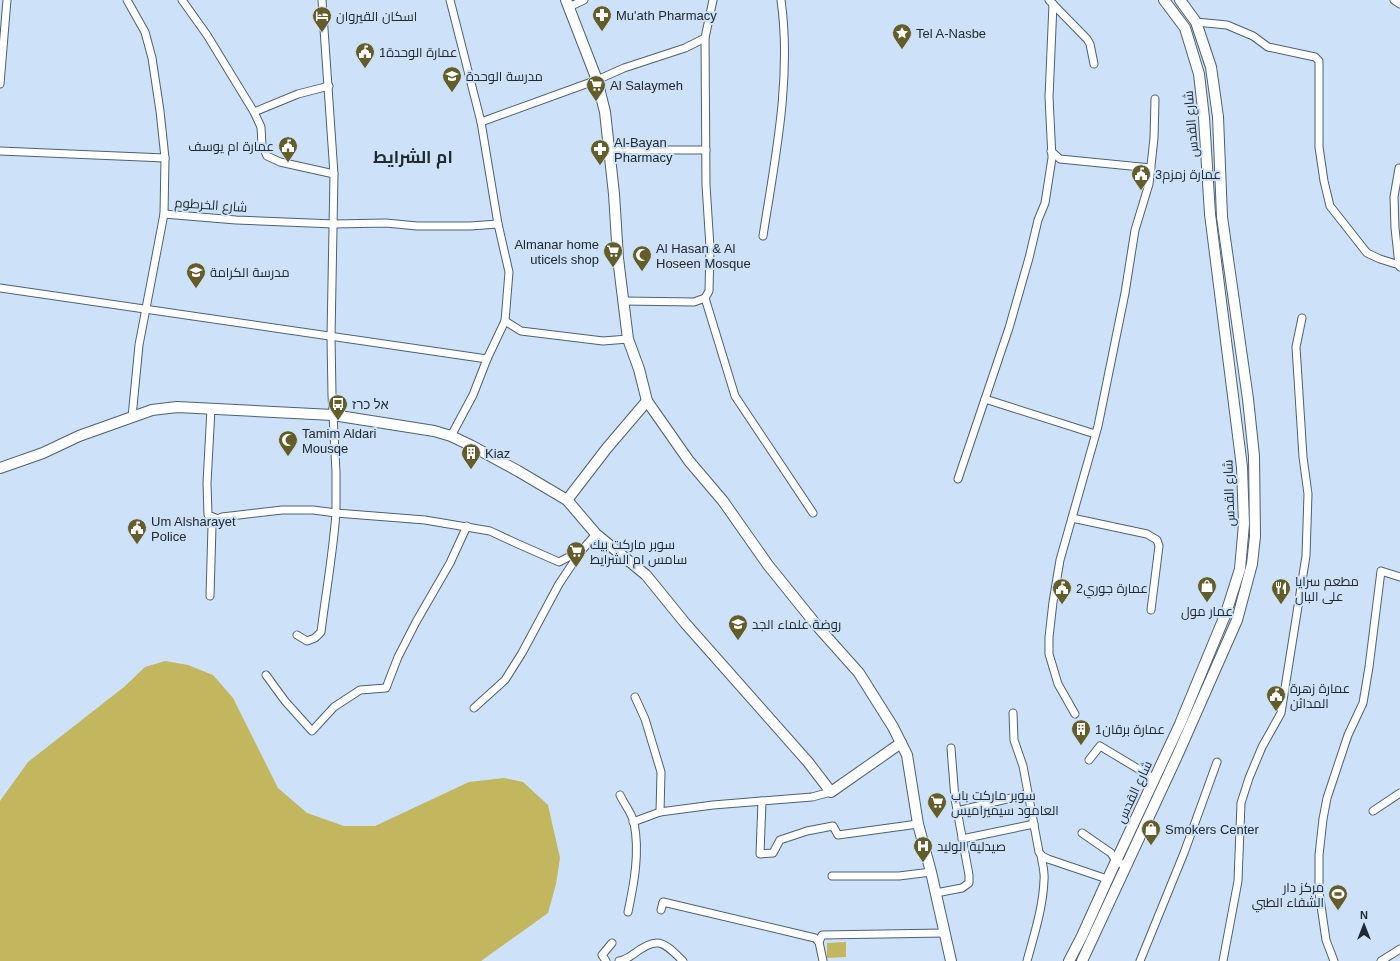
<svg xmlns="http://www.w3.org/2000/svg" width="1400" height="961" viewBox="0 0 1400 961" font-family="Helvetica,Cairo,Heebo,sans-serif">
<rect width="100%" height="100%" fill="#cde2f8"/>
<g fill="#c2b65e">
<polygon points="165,661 188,665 213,675 233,698 278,788 307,813 344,826 375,826 469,782 504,778 523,782 548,805 560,858 556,884 548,913 481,961 0,961 0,801 28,762 124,687 145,667"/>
<polygon points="846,942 846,957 827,958 827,943"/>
</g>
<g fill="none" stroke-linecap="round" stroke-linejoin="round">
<defs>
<g id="street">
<polyline points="127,0 145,32 152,58 160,111 165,158 164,214 139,345 132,417"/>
<polyline points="182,0 207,35 254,112 261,127 262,145 267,156 280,162 334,174"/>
<polyline points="322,0 334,174 331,337 332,395 336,472 336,513 425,520 490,531 518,544 559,562 582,550 596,534"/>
<polyline points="450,0 481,122 498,224 509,272 505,321 487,359 473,395 451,436"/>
<polyline points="1049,0 1087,39 1090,44 1094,64"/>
<polyline points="1394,0 1400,4"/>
<polyline points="569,7 584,0"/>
<polyline points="1196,22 1227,25 1253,36 1268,47 1315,57 1319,61 1319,147 1324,181 1330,206 1367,253 1380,259 1399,265 1400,267"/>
<polyline points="0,84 7,0"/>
<polyline points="254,112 298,94 329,86"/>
<polyline points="481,122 597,80 624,68 685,48 705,38 713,0"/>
<polyline points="609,150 706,150"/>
<polyline points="0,151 165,158"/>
<polyline points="1051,151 1060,159 1151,168"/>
<polyline points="1399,168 1394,197 1395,228 1399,265"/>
<polyline points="164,214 236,220 334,224 386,223 417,226 470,226 498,224"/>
<path d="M763,236C775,159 792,78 781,0"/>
<polyline points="0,288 487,359"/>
<polyline points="705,298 735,396 813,513"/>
<polyline points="623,301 694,302 705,298 709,291 710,247 706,185 705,38"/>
<polyline points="505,321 521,331 603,341 628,339"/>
<polyline points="985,399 1095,434"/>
<polyline points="211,409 207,483 208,515 218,519"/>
<polyline points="958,479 1009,328 1029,258 1038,220 1045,203 1052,158 1049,97 1053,4"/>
<polyline points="1072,518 1147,534 1157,540 1159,546 1151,610"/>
<path d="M210,596L212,526L218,519L222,517L282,510H313L336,513C333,553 326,592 321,632L315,638L307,641L297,635"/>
<polyline points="266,675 285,701 312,731 334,707 360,690 386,688 398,657 416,622 450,563 467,526"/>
<polyline points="635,697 645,719 661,772 660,812 713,805 812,797 831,792"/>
<polyline points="474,708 505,680 522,653 559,584 581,551"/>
<polyline points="1013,713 1014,740 1023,766 1039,852 1042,856 1048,859 1107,879"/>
<polyline points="1075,714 1058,684 1049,654 1049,637 1053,602 1060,560 1098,426 1125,293 1135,230 1149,184 1154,138 1155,99"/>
<polyline points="1089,760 1100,746 1155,779"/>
<path d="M620,795C624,804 632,813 634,823C640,852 634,884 628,912"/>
<polyline points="762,801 760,854 773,853 780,840 807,831 833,826 838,835 918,824"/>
<polyline points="957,811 1028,794"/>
<polyline points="1373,811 1400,793"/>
<polyline points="633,822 660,812"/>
<polyline points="1082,833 1111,853 1116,861 1126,866"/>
<polyline points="962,839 1034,824"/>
<polyline points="832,876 899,876 931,872"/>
<polyline points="936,893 962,888 969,883 969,875 955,799 951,748"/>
<polyline points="661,910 663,902 815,938 819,942 823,961"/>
<polyline points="819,942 822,935 944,933"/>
<polyline points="606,961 602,955 612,943"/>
<path d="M619,961C626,960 629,957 635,953C659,935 664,943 683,961"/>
<path d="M1027,961C1034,935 1043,908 1044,880C1045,872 1042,863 1041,855"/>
<polyline points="1140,961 1184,853 1217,762"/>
<polyline points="1223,961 1238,881 1241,803 1249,778 1262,747 1281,713 1306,556 1308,494 1303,457 1296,347 1302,318"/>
<polyline points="1334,961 1326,940 1319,892 1319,855 1323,819 1327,798 1348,735 1363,703 1369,667 1381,571 1400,577"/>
<polyline points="1381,961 1400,949"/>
</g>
<g id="secondary">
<polyline points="566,0 597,80 605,112 614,194 618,258 628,339 639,369 647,401 689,461 723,501 768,565 818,627 859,673 893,727 907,755 918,824 931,872 951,961"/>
<polyline points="0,468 43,453 79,436 152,410 177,407 333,415 434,431 451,436 472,446 518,471 567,500 607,448 647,401"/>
<polyline points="567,500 596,534 646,575 685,623 808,762 831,792 901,743"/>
<polyline points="1069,961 1082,936 1110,874 1180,724 1226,613 1240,569 1244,524 1242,467 1210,214 1204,118 1199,74 1185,28 1164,0"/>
<polyline points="1082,961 1178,754 1237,620 1252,564 1255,536 1254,456 1248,399 1222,217 1218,117 1211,67 1196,22 1180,0"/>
</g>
</defs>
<use href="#street" stroke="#4e6073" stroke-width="9"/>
<use href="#secondary" stroke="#4e6073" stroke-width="12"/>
<use href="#street" stroke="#fff" stroke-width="7"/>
<use href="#secondary" stroke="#fff" stroke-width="10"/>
</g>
<defs>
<symbol id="pharmacy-pin" viewBox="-11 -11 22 30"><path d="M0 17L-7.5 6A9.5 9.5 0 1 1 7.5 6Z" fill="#645d29" stroke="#cde2f8"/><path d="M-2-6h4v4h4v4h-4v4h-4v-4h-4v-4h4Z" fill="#fff"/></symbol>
<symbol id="hotel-pin" viewBox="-11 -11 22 30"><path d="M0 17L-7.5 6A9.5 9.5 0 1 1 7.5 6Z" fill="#645d29" stroke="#cde2f8"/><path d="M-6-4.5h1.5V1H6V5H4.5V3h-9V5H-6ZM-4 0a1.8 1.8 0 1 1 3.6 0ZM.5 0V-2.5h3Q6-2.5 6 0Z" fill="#fff"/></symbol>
<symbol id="sight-pin" viewBox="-11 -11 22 30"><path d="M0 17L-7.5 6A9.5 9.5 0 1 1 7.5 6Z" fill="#645d29" stroke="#cde2f8"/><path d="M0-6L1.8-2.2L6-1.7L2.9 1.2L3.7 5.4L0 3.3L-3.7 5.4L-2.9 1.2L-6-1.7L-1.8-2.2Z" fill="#fff"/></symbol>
<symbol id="civic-pin" viewBox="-11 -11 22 30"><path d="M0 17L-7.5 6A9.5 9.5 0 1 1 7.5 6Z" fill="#645d29" stroke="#cde2f8"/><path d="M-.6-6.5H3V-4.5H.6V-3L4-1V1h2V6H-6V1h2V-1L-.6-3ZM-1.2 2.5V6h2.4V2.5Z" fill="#fff"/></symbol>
<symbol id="school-pin" viewBox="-11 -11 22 30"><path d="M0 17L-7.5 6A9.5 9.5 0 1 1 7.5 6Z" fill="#645d29" stroke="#cde2f8"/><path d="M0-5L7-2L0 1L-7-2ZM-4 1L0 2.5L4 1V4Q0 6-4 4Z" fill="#fff"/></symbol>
<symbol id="supermarket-pin" viewBox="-11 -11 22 30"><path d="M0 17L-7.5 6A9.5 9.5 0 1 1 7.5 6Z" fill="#645d29" stroke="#cde2f8"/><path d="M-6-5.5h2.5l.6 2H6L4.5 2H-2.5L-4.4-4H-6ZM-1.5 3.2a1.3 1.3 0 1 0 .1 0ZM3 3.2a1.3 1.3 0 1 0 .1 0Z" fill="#fff"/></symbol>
<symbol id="mosque-pin" viewBox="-11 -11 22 30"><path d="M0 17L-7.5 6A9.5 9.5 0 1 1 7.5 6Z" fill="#645d29" stroke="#cde2f8"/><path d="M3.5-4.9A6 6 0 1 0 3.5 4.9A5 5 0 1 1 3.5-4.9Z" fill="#fff"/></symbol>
<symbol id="bus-pin" viewBox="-11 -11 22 30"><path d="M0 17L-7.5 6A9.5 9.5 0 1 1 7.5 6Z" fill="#645d29" stroke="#cde2f8"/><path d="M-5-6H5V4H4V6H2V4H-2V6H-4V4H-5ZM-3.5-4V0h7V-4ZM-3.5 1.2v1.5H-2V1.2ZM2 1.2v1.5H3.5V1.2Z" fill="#fff"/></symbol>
<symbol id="building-pin" viewBox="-11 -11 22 30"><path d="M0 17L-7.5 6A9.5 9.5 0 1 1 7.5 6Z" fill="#645d29" stroke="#cde2f8"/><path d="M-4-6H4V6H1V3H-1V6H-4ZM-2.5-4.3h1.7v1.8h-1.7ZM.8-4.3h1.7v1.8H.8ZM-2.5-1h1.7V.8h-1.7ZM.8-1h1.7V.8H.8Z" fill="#fff"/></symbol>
<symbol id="shop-pin" viewBox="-11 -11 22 30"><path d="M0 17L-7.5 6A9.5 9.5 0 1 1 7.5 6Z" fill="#645d29" stroke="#cde2f8"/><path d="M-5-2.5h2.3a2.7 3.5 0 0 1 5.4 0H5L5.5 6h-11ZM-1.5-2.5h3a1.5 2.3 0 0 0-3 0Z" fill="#fff"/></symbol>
<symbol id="restaurant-pin" viewBox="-11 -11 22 30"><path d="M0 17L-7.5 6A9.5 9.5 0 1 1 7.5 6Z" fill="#645d29" stroke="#cde2f8"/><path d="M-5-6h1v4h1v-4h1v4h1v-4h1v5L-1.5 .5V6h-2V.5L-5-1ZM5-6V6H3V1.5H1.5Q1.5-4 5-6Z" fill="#fff"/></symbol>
<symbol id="hospital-pin" viewBox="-11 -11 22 30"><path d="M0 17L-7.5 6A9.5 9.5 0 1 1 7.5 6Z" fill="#645d29" stroke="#cde2f8"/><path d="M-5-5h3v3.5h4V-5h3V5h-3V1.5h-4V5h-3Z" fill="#fff"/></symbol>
<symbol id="stadium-pin" viewBox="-11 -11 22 30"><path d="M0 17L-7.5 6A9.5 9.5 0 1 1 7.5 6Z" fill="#645d29" stroke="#cde2f8"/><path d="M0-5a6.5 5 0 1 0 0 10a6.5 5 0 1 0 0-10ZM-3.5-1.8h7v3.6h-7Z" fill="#fff"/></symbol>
</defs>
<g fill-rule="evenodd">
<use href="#pharmacy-pin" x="591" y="4" width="22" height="30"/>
<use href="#hotel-pin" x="311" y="5" width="22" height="30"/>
<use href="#sight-pin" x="891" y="22" width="22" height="30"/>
<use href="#civic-pin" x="354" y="41" width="22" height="30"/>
<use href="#school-pin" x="441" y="65" width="22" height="30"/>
<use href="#supermarket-pin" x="585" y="74" width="22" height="30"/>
<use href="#civic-pin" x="277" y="135" width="22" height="30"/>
<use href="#pharmacy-pin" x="589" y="138" width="22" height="30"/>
<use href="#civic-pin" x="1130" y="163" width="22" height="30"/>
<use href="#supermarket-pin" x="602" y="240" width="22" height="30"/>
<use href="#mosque-pin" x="631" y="244" width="22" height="30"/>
<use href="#school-pin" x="185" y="261" width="22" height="30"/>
<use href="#bus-pin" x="327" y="393" width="22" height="30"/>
<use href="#mosque-pin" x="277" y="429" width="22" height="30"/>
<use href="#building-pin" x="460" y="442" width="22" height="30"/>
<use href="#civic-pin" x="126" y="517" width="22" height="30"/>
<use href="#supermarket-pin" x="565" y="540" width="22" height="30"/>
<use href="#shop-pin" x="1196" y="575" width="22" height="30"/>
<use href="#civic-pin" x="1051" y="577" width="22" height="30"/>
<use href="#restaurant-pin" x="1270" y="577" width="22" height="30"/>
<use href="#school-pin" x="727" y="613" width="22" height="30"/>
<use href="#civic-pin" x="1265" y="684" width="22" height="30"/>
<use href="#building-pin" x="1070" y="718" width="22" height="30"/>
<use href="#supermarket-pin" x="926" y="791" width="22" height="30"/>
<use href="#shop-pin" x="1140" y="818" width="22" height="30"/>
<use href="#hospital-pin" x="912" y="835" width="22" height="30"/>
<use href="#stadium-pin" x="1327" y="883" width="22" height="30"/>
</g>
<g text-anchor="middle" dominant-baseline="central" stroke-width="4" stroke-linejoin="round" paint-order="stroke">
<g font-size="13" fill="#212931" stroke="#cde2f8" text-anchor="start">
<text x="616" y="15">Mu'ath Pharmacy</text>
<text x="336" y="16">اسكان القيروان</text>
<text x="916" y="33">Tel A-Nasbe</text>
<text x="379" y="52">عمارة الوحدة1</text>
<text x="466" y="76">مدرسة الوحدة</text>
<text x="610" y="85">Al Salaymeh</text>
<text x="614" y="142">Al-Bayan<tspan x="614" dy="15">Pharmacy</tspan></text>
<text x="274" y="146" text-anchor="end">عمارة ام يوسف</text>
<text x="1155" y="174">عمارة زمزم3</text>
<text x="599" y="244" text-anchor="end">Almanar home<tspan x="599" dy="15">uticels shop</tspan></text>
<text x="656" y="248">Al Hasan &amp; Al<tspan x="656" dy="15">Hoseen Mosque</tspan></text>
<text x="210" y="272">مدرسة الكرامة</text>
<text x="352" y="404">אל כרז</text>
<text x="302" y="433">Tamim Aldari<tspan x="302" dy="15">Mousqe</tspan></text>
<text x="485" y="453">Kiaz</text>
<text x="151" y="521">Um Alsharayet<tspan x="151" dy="15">Police</tspan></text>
<text x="590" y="544">سوبر ماركت بيك<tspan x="590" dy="15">سامس ام الشرايط</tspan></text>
<text x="1295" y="581">مطعم سرايا<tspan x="1295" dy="15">على البال</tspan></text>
<text x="1076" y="588">عمارة جوري2</text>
<text x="1207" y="611" text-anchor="middle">عمار مول</text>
<text x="752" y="624">روضة علماء الجد</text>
<text x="1290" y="688">عمارة زهرة<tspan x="1290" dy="15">المدائن</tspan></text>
<text x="1095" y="729">1عمارة برقان</text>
<text x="951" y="795">سوبر ماركت باب<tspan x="951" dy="15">العامود سيميراميس</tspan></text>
<text x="1165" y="829">Smokers Center</text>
<text x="937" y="846">صيدلية الوليد</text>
<text x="1324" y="887" text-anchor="end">مركز دار<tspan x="1324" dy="15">الشفاء الطبي</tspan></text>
</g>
<g font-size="13" fill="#212931" stroke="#cde2f8">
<text transform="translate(1191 124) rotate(-95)">شارع القدس</text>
<text transform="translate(211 205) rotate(4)">شارع الخرطوم</text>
<text transform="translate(1229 493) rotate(-92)">شارع القدس</text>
<text transform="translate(1134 792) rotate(-65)">شارع القدس</text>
</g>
<g font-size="17" font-weight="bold" fill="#212931" stroke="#cde2f8">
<text x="413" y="157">ام الشرايط</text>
</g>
</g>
<g transform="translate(1364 925)" stroke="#cde2f8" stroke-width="3" paint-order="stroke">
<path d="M0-3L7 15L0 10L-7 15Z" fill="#212931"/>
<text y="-6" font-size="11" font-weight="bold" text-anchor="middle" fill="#212931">N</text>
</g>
</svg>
